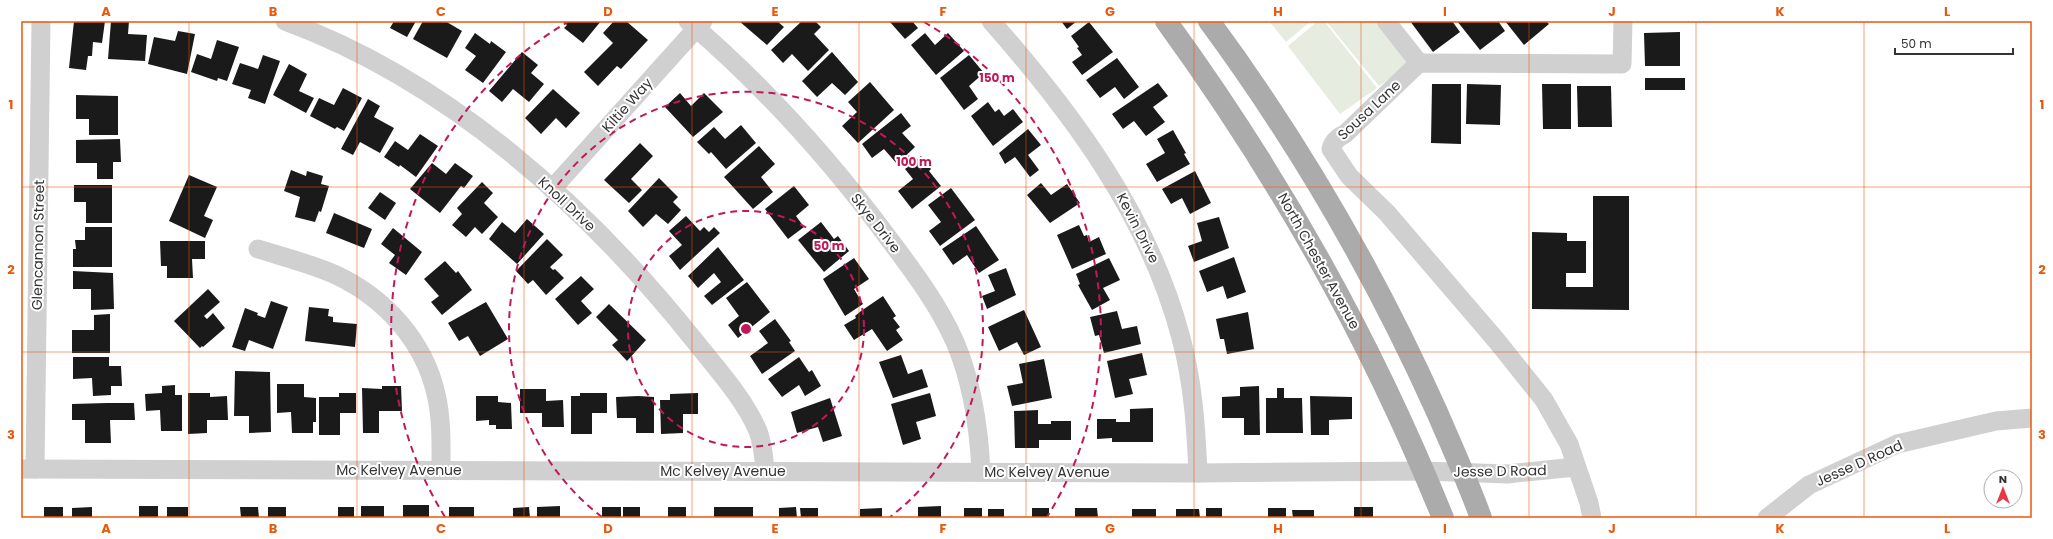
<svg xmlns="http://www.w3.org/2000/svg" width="2053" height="539" viewBox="0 0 2053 539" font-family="Poppins,sans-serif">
<rect width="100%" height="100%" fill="#fff"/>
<g fill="#e6ecdf">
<polygon points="1269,21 1311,21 1286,42"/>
<polygon points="1318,21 1324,21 1377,88 1340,114 1288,46"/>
<polygon points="1326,21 1382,21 1412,63 1379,86"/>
</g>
<g fill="#1a1a1a">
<polygon points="74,21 105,21 102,43 93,42 92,56 88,56 86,70 69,68"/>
<polygon points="111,21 129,21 128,34 147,35 145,61 108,59"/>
<polygon points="394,21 416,21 407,37 390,28"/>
<polygon points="423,21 445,21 462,31 447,58 413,39"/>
<polygon points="562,21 601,21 583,43 564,28 567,25"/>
<polygon points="614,21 626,21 648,40 621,69 617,66 598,86 584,72 613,43 603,33"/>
<polygon points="739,21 777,21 784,27 767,45"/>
<polygon points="802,21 815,21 821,27 814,34 829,50 808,71 792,54 783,63 771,50"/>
<polygon points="889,21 912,21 918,28 905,39"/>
<polygon points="1061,21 1077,21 1067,29"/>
<polygon points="1410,21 1452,21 1460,32 1433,52"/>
<polygon points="1457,21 1498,21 1505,31 1480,50"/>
<polygon points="1505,21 1546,21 1549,24 1524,45"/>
<polygon points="1089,22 1113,52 1082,75 1072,62 1082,55 1077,48 1079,47 1071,36"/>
<polygon points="178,31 195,34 187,74 148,64 154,37 175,41"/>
<polygon points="1680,32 1680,66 1645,66 1644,33"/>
<polygon points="475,33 490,44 491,41 506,52 483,83 465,70 476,56 465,48"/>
<polygon points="925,33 935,45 948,33 964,51 936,75 911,45"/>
<polygon points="217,40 239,47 227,81 218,78 217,81 191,72 197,54 211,59"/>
<polygon points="522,52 538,65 531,73 544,84 529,102 513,89 502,102 489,91"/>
<polygon points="832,52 858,82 845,95 832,83 817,97 802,81"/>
<polygon points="263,55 280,61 265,104 248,98 251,90 232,84 240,63 258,69"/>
<polygon points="969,55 984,73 969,86 978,99 964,110 940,78"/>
<polygon points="1117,58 1139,87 1124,99 1115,87 1100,98 1086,80"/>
<polygon points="289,64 307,74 299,91 314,98 306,113 273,95"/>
<rect x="1645" y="78" width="40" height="12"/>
<polygon points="870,82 894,110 858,143 842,126 857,112 848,102"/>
<polygon points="1158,83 1168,96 1153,107 1165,122 1146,136 1134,121 1123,129 1112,114"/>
<polygon points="1432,84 1461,84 1461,144 1431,143"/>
<polygon points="1467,84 1501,85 1500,125 1466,124"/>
<polygon points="1542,84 1571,84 1571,129 1543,129"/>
<polygon points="1577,86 1611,86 1612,127 1578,127"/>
<polygon points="343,88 362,98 344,131 337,127 335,129 310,116 319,98 334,105"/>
<polygon points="553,89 580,113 566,128 556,118 541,134 525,118"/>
<polygon points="680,93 691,106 704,93 723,112 693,137 665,107"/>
<polygon points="76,95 118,96 118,135 89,135 89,119 76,119"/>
<polygon points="368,99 380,106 374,117 394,128 380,153 360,142 353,155 341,149"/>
<polygon points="988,102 995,112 999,109 1004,116 1013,109 1023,122 993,146 971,116"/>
<polygon points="901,113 911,126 902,133 915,147 897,164 884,149 872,158 862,144"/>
<polygon points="741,125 756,143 726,169 711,152 709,154 697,142 714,127 725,139"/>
<polygon points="1028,129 1041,145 1028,155 1039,170 1030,177 1015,157 1005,164 999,153"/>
<polygon points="1173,130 1186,153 1184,154 1190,164 1157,182 1146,164 1165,153 1157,139"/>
<polygon points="420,134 438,146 416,177 400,165 399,167 384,157 395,141 408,150"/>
<polygon points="120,139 121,162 113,162 113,179 97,179 97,163 76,163 76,140"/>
<polygon points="640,143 653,156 631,179 642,190 629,203 604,180"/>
<polygon points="759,146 775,164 761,177 773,192 753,209 724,177"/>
<polygon points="921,156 931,169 929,171 941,186 912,209 898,191 913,179 905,169"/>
<polygon points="432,163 446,174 455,163 473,176 464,188 461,186 440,213 410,189"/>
<polygon points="291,170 306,176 307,171 323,176 321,184 329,186 321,212 319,211 315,222 295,217 300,197 284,191"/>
<polygon points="1195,171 1211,203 1190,214 1182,198 1171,204 1162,189"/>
<polygon points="189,175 217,187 204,216 213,220 205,238 169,221"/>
<polygon points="659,178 678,197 673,202 681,210 668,224 656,214 643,227 628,211"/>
<polygon points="482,182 493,193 484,203 498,217 482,234 475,227 466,237 452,225 462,214 457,208"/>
<polygon points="1041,183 1051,195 1067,184 1080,203 1050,223 1027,195"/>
<polygon points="74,185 112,185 112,223 86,223 86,202 74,202"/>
<polygon points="794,186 809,205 796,216 804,227 788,239 765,209"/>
<polygon points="951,188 975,220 940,246 929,231 941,222 928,205"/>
<polygon points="380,192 396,203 385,220 368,208"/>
<polygon points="1593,196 1629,196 1629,310 1532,309 1532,232 1567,233 1567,241 1586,241 1586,273 1566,273 1566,287 1593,287"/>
<polygon points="334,213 372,229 364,248 326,233"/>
<polygon points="686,216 700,231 704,227 709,232 714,227 720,233 680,270 669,256 682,245 669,231"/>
<polygon points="1219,217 1229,248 1194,262 1188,246 1202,241 1197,223"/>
<polygon points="527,219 544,234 517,264 489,239 502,222 515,233"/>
<polygon points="821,222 834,239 838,236 849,251 824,272 798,240"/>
<polygon points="1079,225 1084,236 1087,235 1089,242 1099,237 1106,254 1072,269 1057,235"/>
<polygon points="976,226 999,260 979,273 967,255 953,265 942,249"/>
<polygon points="85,227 112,227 112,267 73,267 73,249 76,249 75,240 85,240"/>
<polygon points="393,228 422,252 406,275 389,263 395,255 381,244"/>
<polygon points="547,239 563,255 550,267 553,270 555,269 564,278 546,295 533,280 528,284 516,271"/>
<polygon points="160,241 205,241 205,259 192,259 193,278 167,278 167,266 161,266"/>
<polygon points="718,247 744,280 712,305 704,296 721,282 714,273 698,288 688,276"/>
<polygon points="1234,257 1246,292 1227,299 1223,286 1207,292 1199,271"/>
<polygon points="854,258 869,279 854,289 863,304 845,316 823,279"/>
<polygon points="1109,258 1120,280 1103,288 1110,300 1092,310 1078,285 1080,284 1076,274"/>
<polygon points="445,261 456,273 458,271 472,290 442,315 431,302 439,296 424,279"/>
<polygon points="1006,268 1016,295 987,309 982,296 995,291 988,275"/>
<polygon points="73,271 113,273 114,309 91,310 91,289 73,289"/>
<polygon points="581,276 594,289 581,301 592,313 578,325 555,299"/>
<polygon points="747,282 770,312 738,338 728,325 739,316 726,298"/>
<polygon points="208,289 220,302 204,316 207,319 213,313 225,328 203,347 202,346 200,348 174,321"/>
<polygon points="883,296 896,316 893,318 900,327 896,330 903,340 887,351 872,329 854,340 844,325 856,318 855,316 861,311"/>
<polygon points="271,301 288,307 273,349 249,340 245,351 232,347 245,308 258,313 257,315 265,318"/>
<polygon points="486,302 508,339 480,356 468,336 459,341 448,323"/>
<polygon points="609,304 646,340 627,361 612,345 618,340 596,317"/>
<polygon points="309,307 329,309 328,316 333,317 333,322 357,324 355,347 305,341"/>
<polygon points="1024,310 1041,347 1024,355 1017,342 999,351 988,327"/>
<polygon points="1117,311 1122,329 1137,326 1141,344 1104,353 1099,335 1095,336 1090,317"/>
<polygon points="1248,312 1254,349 1227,354 1224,339 1220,339 1216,319"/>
<polygon points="110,314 110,353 72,353 72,330 94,330 94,315"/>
<polygon points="775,319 791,341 789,342 795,351 762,374 750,356 768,343 759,331"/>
<polygon points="1142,353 1147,375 1129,379 1133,394 1115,398 1107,361"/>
<polygon points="901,355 908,374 922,369 928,387 893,398 879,362"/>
<polygon points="73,357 109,357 109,366 121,366 122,386 111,386 111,395 93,396 92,378 73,379"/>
<polygon points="799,357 809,372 812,370 821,386 805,396 799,385 782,397 768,379"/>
<polygon points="1044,359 1052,398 1012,406 1007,386 1023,383 1019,364"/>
<polygon points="235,371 270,372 271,432 249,433 249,416 234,416"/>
<polygon points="277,384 304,384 304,397 316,398 316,422 313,422 313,433 292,433 291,412 277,413"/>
<polygon points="175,385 175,395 182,395 182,431 161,431 160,410 146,411 145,394 162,393 162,386"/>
<polygon points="382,386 401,386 402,411 379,411 379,433 363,433 362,388 382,389"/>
<polygon points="1259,386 1260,435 1244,435 1244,418 1222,418 1222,397 1240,396 1240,387"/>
<polygon points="1277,388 1284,388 1284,398 1302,398 1303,433 1266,433 1266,398 1277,398"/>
<polygon points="520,389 546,389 546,401 563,400 564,427 542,427 542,413 520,413"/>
<polygon points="188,393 210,393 210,397 227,396 228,420 207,420 207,433 188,434"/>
<polygon points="339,393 356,393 356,413 340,413 340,435 319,435 319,397 339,397"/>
<polygon points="580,393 607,393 607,413 592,413 592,434 571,434 571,396 580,396"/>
<polygon points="698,393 698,414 683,414 683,433 661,434 660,400 670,400 670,394"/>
<polygon points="930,393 936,416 916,422 921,439 903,445 891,404"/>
<polygon points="476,396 498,396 498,402 511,403 512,429 496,429 496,425 489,425 489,420 476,421"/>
<polygon points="638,396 654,397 654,433 636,433 636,418 617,418 616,397"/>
<polygon points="1310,396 1352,397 1352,419 1329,420 1329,435 1311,435"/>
<polygon points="830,398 842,436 823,442 818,427 797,433 791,412"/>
<polygon points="107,403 134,403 135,420 110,420 111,443 85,443 85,420 72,420 72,404"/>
<polygon points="1153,408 1153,442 1112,442 1112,438 1097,439 1097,419 1116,419 1116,422 1130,422 1130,409"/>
<polygon points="1038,410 1038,424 1051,424 1051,421 1071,421 1071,440 1039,440 1039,448 1015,448 1014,411"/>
<rect x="403" y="505" width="26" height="13"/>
<rect x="139" y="506" width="19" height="12"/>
<rect x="361" y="506" width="23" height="12"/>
<polygon points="560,506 560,518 537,518 537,507"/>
<polygon points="941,506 941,518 918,518 918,507"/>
<rect x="44" y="507" width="19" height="11"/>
<polygon points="92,507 92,518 72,518 72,508"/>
<rect x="167" y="507" width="21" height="11"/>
<polygon points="240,507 258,507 259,518 241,518"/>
<rect x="268" y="507" width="18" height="11"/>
<rect x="338" y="507" width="16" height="11"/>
<rect x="449" y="507" width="25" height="11"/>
<polygon points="529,507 530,518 513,518 513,508"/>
<rect x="602" y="507" width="19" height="11"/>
<rect x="623" y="507" width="17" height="11"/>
<rect x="668" y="507" width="18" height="11"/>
<rect x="714" y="507" width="39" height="11"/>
<polygon points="796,507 797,518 779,518 779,508"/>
<rect x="1354" y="507" width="19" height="11"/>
<polygon points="800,508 818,508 818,518 801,518"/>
<polygon points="882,508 882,518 860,518 860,509"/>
<rect x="964" y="508" width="18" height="10"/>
<rect x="1032" y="508" width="17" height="10"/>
<polygon points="1075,508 1097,508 1098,518 1075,518"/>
<rect x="1206" y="508" width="16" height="10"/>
<rect x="1268" y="508" width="18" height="10"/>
<rect x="988" y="509" width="16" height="9"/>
<rect x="1132" y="509" width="24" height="9"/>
<polygon points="1176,509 1199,509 1200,518 1176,518"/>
<polygon points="1292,510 1314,510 1314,518 1293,518"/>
</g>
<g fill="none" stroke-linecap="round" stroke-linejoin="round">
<g stroke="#d0d0d0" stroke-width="19">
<path d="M285,21C448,81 586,205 694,340C716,368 744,398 758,431C763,444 764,458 765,471"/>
<path d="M688,21C764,86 833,163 892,243C916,275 939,306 955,342C973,384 979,428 981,472"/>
<path d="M991,21C1073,114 1149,216 1181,338C1193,382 1196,427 1198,473"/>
<polyline points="1386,21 1419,63"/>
<polyline points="552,189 703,21"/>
<path d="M258,249C284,257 312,264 336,275C385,298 424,341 436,394C442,419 441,445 441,470"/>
<polyline points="21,469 1198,473 1424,471 1507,474 1576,467"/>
<polyline points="35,469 41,21"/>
<path d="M1592,518L1589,503L1569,444L1544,400L1496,340L1387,213L1349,176L1331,149C1333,141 1338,137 1345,134L1419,63L1622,64L1623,21"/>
<polyline points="1767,518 1809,485 1897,444 1996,421 2032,418"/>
</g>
<g stroke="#ababab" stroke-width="22">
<path d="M1166,21C1280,178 1370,338 1443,518"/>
<path d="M1209,21C1299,143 1375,274 1437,412C1452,447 1468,482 1481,518"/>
</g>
</g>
<path fill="none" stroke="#e8590c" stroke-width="1" stroke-opacity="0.55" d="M189,21V518M357,21V518M524,21V518M692,21V518M859,21V518M1026,21V518M1194,21V518M1361,21V518M1529,21V518M1696,21V518M1864,21V518M21,187H2032M21,352H2032"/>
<g fill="none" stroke="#c2185b" stroke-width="2" stroke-dasharray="7 5">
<circle cx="746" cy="329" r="118"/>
<path d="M602 517A237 237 0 1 1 890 517"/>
<path d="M445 517A355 355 0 0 1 568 22M924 22A355 355 0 0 1 1047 517"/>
</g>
<g text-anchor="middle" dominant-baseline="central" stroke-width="4" stroke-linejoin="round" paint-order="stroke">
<g font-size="14" fill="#333" stroke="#fff">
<text transform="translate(627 105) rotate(-48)">Kiltie Way</text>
<text transform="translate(1369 110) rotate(-43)">Sousa Lane</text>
<text transform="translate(567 204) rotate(43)">Knoll Drive</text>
<text transform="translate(876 223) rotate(52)">Skye Drive</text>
<text transform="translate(1138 228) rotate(63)">Kevin Drive</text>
<text transform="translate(38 245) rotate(-89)">Glencannon Street</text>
<text transform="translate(1319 261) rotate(61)">North Chester Avenue</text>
<text transform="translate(1859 463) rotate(-24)">Jesse D Road</text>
<text x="399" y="470">Mc Kelvey Avenue</text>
<text x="723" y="471">Mc Kelvey Avenue</text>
<text transform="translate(1500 471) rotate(-1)">Jesse D Road</text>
<text x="1047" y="472">Mc Kelvey Avenue</text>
</g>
</g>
<circle cx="746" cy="329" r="6" fill="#c2185b" stroke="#fff" stroke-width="2"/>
<g font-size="12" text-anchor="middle" font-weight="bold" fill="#c2185b" stroke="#fff" stroke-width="4" stroke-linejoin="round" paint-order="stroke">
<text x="997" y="82">150 m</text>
<text x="914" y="166">100 m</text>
<text x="829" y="250">50 m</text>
</g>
<rect width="2053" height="539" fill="none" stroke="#ffffff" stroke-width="44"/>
<g transform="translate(2003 489)"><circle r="19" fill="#ffffff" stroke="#adadad"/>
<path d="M0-3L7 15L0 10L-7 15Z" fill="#e63946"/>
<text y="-6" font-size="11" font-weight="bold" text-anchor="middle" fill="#333333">N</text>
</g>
<path d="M1895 48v6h118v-6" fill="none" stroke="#333333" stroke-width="2"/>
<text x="1901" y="48" font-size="12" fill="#333333" stroke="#ffffff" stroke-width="3" paint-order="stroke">50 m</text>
<rect x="22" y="22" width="2009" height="495" fill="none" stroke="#e8590c" stroke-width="1.5"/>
<g font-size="13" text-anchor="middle" font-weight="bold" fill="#e8590c">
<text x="106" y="16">A</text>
<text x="273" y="16">B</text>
<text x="441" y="16">C</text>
<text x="608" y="16">D</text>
<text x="775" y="16">E</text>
<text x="943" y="16">F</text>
<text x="1110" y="16">G</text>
<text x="1278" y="16">H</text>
<text x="1445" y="16">I</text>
<text x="1612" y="16">J</text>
<text x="1780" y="16">K</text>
<text x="1947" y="16">L</text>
<text x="11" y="109">1</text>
<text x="2042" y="109">1</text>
<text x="11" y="274">2</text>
<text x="2042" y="274">2</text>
<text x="11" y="439">3</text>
<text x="2042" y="439">3</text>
<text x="106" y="533">A</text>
<text x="273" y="533">B</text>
<text x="441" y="533">C</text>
<text x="608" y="533">D</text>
<text x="775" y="533">E</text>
<text x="943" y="533">F</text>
<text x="1110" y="533">G</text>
<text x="1278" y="533">H</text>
<text x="1445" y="533">I</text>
<text x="1612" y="533">J</text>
<text x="1780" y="533">K</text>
<text x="1947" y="533">L</text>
</g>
</svg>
